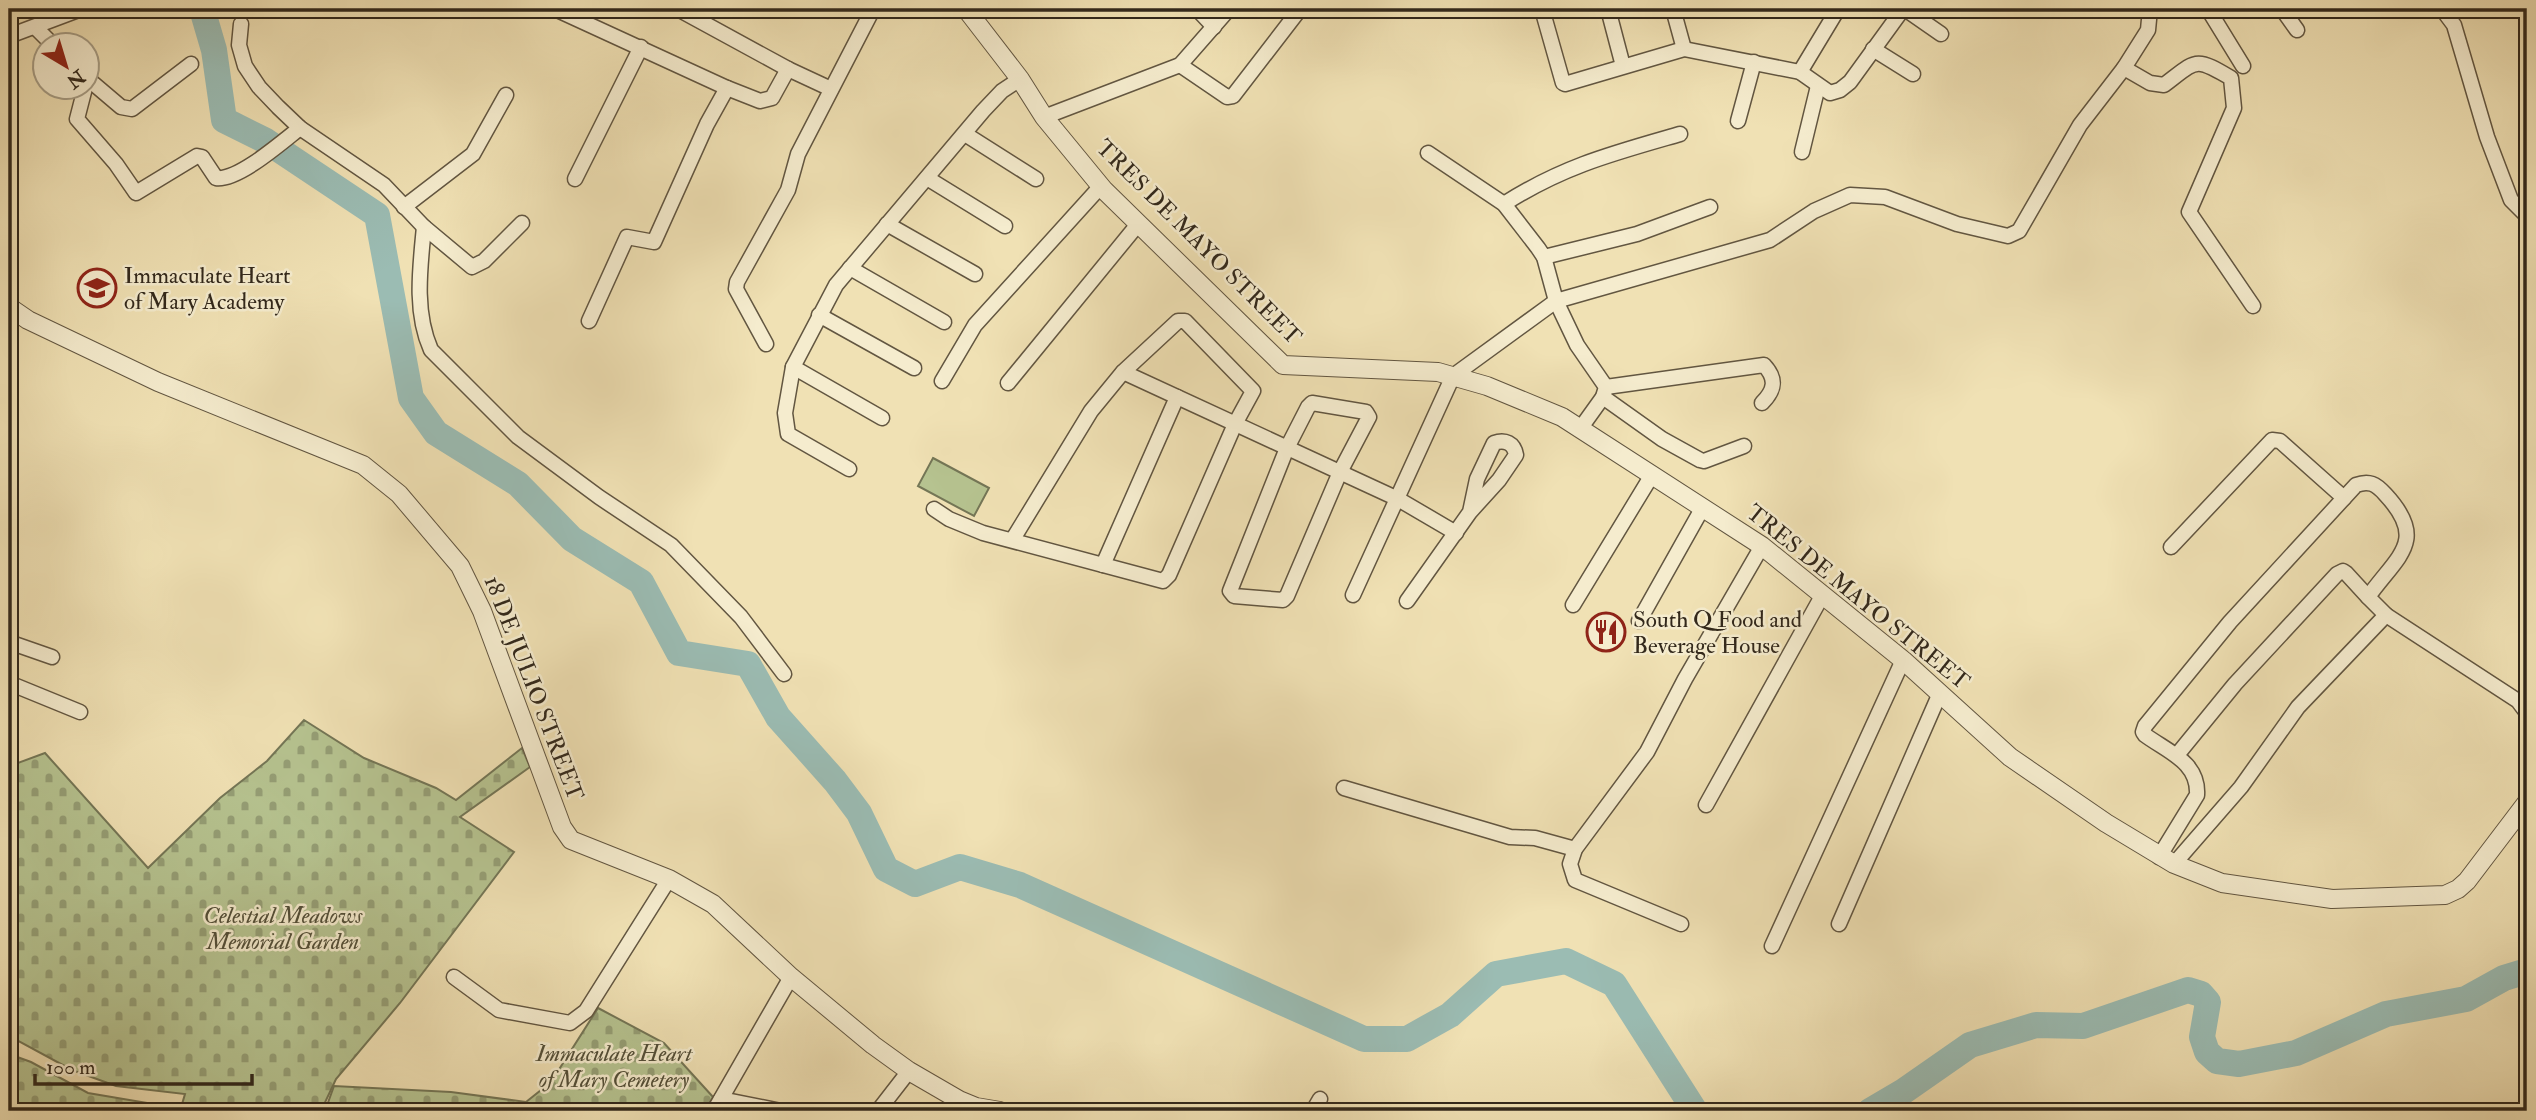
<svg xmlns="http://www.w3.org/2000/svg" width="2536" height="1120" viewBox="0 0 2536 1120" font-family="'IM FELL Double Pica',serif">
<defs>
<pattern id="cemetery-stones" width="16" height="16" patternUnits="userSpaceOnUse" patternTransform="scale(1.75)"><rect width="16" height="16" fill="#b6c390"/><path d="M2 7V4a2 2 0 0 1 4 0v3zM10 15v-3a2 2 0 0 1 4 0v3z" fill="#959e75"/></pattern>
</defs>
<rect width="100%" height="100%" fill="#f0e1b4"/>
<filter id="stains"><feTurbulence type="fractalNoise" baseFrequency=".00286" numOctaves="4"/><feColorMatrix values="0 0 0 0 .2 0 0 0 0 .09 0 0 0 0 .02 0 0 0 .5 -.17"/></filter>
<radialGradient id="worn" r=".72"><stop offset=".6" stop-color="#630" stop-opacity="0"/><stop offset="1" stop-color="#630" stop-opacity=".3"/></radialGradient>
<g fill="url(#cemetery-stones)" stroke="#747656" stroke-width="2">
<polygon points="304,720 364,758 436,788 456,800 522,748 530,767 460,817 514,852 400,1003 336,1079 321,1111 260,1104 296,1111 180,1111 185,1094 116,1086 72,1070 9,1036 9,771 15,764 45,753 148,868 220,798 267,761"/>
<polygon points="598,1008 664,1043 713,1097 705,1111 325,1111 334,1086 451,1092 526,1102 551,1082"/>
<polygon points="9,1054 31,1062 88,1093 177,1108 176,1111 9,1111"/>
</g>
<polygon fill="#b6c390" stroke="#747656" stroke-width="2" points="933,458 989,488 974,516 918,486"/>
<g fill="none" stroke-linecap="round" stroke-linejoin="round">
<g stroke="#9bbcb3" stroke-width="26">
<polyline points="202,9 214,50 224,120 266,141 377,215 411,398 436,433 518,484 572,539 641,582 679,653 748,664 778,717 835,781 859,813 886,869 915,884 960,867 1020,885 1364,1039 1407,1039 1450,1015 1496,974 1566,961 1614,984 1695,1111"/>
<polyline points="1870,1111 1904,1091 1970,1045 2036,1025 2083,1026 2188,990 2201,994 2208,1002 2202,1037 2207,1052 2217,1061 2239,1064 2296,1053 2386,1014 2466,999 2504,978 2527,971"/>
</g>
<defs>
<g id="minor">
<polyline points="555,9 727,88 760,101 772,98 788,69"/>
<polyline points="678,9 788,69 831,89"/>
<polyline points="1197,9 1214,27"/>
<polyline points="1542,9 1563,83 1565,84 1684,49 1800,72 1830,93 1840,90 1850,82 1903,9"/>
<polyline points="1608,9 1623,66"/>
<polyline points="1673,9 1684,49"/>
<polyline points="1905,9 1941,34"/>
<polyline points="2208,9 2243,66"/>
<polyline points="2282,9 2297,30"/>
<polyline points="2442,9 2454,25 2487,137 2511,200 2527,216"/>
<polyline points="241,24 239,45 245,66 259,87 278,107 300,128 384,185 424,227 472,267 484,261 522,223"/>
<polyline points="35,27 54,46"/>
<polyline points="9,36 81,9"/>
<polyline points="1873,49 1913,74"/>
<polyline points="1180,65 1227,97 1233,96 1300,9"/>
<path d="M2124,68L2150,83L2164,85C2197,60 2194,56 2231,78L2234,108L2189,212L2253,306"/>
<polyline points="1800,72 1838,9"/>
<polyline points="88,79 121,107 132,109 191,64"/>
<path d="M85,88L77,119L116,164L136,193L197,156L202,157L216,178C238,181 282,142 300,128"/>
<polyline points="1044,117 1180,65 1229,9"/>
<polyline points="1738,121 1754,62"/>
<polyline points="965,134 1036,179"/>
<polyline points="1802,152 1818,86"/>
<polyline points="1428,153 1504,204 1538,248 1544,257 1556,301 1577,345 1606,387 1603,397 1580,429"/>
<polyline points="927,178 1005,226"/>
<polyline points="575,179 641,47"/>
<path d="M1504,204C1563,166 1614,153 1680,134"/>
<polyline points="404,207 473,154 506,95"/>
<polyline points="887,224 975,274"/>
<path d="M424,227C420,268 414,312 431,350L518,437L599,497L671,545L741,617L784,674"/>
<polyline points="1544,257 1637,234 1710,207"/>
<polyline points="850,268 944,322"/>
<polyline points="819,315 914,368"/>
<polyline points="589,321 627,237 654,242 707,124 727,88"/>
<polyline points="766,344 736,289 737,282 788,190 798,154 873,9"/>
<polyline points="793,367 882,418"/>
<polyline points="1123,372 1398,499 1456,533"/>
<polyline points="942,381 975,325 1101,186"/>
<polyline points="1008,383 1139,223"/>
<path d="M1606,387L1764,365C1777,379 1775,390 1762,403"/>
<polyline points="1603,397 1662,439 1700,460 1704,461 1744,446"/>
<polygon points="1312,403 1366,412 1369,417 1340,472 1287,596 1283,600 1234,596 1230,591 1287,448 1308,407"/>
<polyline points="849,469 788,434 785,413 793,367 836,285 983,111 1002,91 1020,79"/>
<polyline points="934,509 949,519 983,533 1163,581 1169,575 1235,424 1253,391 1185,321 1178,321 1123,372 1091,411 1013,539"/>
<polyline points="2171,547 2272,440 2280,441 2344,498"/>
<polyline points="1103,565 1177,397"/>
<polyline points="1353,595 1453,376 1556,301 1770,240 1814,211 1850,195 1885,197 1957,224 2008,236 2019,231 2080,125 2124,68 2148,30 2150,9"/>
<path d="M1407,601L1470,512L1499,480L1516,455C1514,443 1505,439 1494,443L1477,479L1470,512"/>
<polyline points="1573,605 1652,475"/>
<polyline points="1639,621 1703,507"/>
<polyline points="9,642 52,657"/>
<polyline points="9,683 80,712"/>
<polyline points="2177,755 2235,684 2337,574 2343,571 2346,573 2368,597"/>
<polyline points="1344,788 1510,837 1535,838 1575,849"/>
<polyline points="1706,805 1822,596"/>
<path d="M2159,857L2197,795C2199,762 2168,752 2145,735L2143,732L2145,726L2230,622L2356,485C2369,480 2376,484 2385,494C2429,541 2397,556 2368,597L2386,615L2518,701L2527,713"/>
<polyline points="2174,864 2241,787 2298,707 2386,615"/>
<polyline points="1681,924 1575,880 1570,864 1575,849 1647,752 1685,679 1762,546"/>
<polyline points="1839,924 1940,693"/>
<polyline points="1772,946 1903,660"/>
<polyline points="454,977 499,1010 570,1023 586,1011 669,879"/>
<polyline points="721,1099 781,1111"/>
<polyline points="714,1111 791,977"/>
<polyline points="878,1111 909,1071"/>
<polyline points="1313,1111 1320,1099"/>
</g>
<g id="tertiary">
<polyline points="966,9 1020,79 1044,117 1104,190 1283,365 1438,372 1487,386 1562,417 1762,546 1903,660 2010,757 2106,823 2174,864 2222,883 2332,899 2445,895 2458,889 2467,881 2527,802"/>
<polyline points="9,307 28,320 158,382 363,465 399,494 460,566 482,611 562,827 571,840 669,879 713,904 791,977 873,1045 909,1071 959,1100 976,1107 1000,1111"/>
</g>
</defs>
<use href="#minor" stroke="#625641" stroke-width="17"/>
<use href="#tertiary" stroke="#625641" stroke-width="20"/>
<use href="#minor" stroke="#f5ecce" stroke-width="14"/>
<use href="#tertiary" stroke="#f5ecce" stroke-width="18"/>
</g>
<defs>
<symbol id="school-ring" viewBox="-11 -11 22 22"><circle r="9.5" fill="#f5ecce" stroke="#8f2418" stroke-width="1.5"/><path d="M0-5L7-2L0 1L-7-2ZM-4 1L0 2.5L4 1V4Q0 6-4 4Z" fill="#8f2418"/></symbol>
<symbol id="restaurant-ring" viewBox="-11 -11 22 22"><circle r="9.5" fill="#f5ecce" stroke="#8f2418" stroke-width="1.5"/><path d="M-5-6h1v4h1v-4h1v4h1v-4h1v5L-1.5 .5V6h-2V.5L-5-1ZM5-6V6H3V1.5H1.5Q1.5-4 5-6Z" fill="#8f2418"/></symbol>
</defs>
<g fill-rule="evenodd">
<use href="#school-ring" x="75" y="266" width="44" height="44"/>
<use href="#restaurant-ring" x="1584" y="610" width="44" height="44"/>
</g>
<g text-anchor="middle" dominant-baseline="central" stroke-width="5" stroke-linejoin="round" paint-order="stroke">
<g font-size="23" fill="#32281b" stroke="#f5ecce">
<text transform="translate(1199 242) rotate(45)">TRES DE MAYO STREET</text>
<text transform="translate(1858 597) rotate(39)">TRES DE MAYO STREET</text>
<text transform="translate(534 688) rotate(69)">18 DE JULIO STREET</text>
</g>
<g font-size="23" fill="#32281b" stroke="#f5ecce" text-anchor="start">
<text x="124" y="275">Immaculate Heart<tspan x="124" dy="26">of Mary Academy</tspan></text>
<text x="1633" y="619">South Q Food and<tspan x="1633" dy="26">Beverage House</tspan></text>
</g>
<g font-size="23" font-style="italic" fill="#534f38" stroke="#f5ecce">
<text x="283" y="915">Celestial Meadows<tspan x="283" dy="26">Memorial Garden</tspan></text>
<text x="614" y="1053">Immaculate Heart<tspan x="614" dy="26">of Mary Cemetery</tspan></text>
</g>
</g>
<rect width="2536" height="1120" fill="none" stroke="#f0e1b4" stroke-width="35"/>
<rect x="10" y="10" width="2515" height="1099" fill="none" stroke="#32281b" stroke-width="3.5"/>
<rect x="18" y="18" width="2501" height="1085" fill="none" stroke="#32281b" stroke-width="2"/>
<g transform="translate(66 66) rotate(142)"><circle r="33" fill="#f5ecce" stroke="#a79e86" stroke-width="2"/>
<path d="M0-5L12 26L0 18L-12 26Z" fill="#8f2418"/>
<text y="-10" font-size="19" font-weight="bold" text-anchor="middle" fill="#32281b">N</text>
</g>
<path d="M35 1074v10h217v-10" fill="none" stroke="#32281b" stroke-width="3.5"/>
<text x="46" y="1074" font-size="21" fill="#32281b" stroke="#f5ecce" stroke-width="5" paint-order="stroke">100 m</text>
<rect width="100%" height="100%" filter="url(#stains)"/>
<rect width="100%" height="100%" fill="url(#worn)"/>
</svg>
